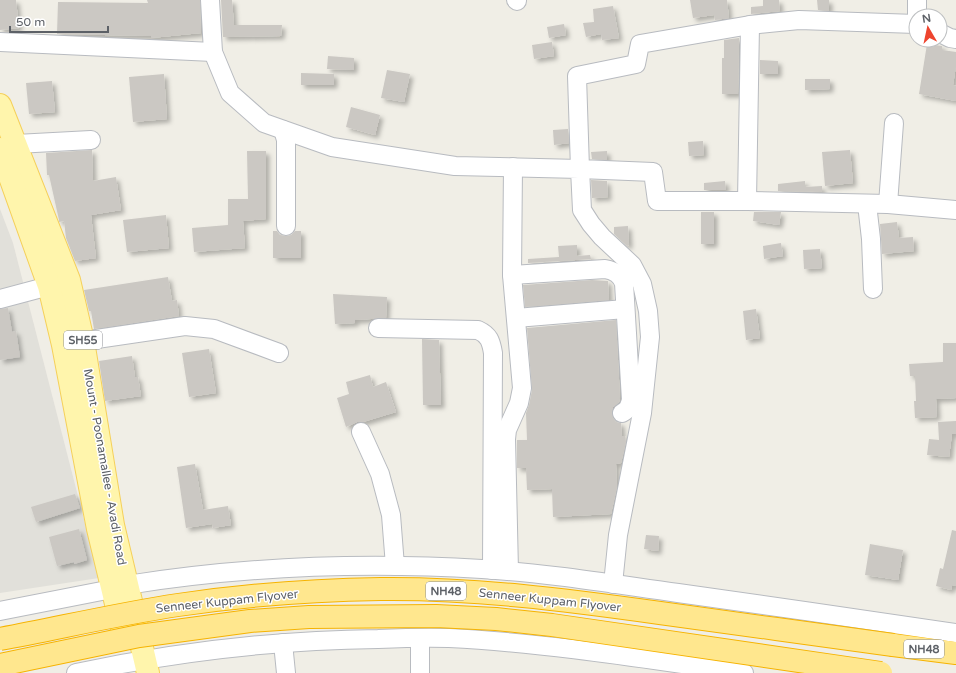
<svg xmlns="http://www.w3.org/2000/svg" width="956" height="673" viewBox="0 0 956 673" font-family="'Varela Round',sans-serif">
<defs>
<filter id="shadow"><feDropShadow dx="3.5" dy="3.5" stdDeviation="2" flood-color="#0004"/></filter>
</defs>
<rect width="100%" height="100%" fill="#f0eee6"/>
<polygon fill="#e1e0da" points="0,209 13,243 99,578 0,593"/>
<g fill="#cbc8c3" filter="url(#shadow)">
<polygon points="0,0 16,0 19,28 0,30"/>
<polygon points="147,0 200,0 201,33 151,38 151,36 57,34 58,2 148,3"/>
<polygon points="221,0 232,0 234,25 282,25 281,36 223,37"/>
<polygon points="690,0 727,0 729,18 715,20 714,15 693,18"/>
<polygon points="763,0 779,0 780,11 751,14 751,7 763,6"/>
<polygon points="817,0 829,0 829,11 818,10"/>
<polygon points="613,6 619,38 602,40 601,34 586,37 583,23 594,22 593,9"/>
<polygon points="564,24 566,35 549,38 547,27"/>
<polygon points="739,38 738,94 722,94 722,58 724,58 724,40"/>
<polygon points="552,42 554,56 534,59 532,45"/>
<polygon points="927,44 942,46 942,50 956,52 956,66 953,85 956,86 956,101 919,94"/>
<polygon points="328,56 354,58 354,70 327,69"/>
<polygon points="760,60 778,61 778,74 760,74"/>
<polygon points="387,70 410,74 404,102 381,98"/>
<polygon points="301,73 334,74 334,85 301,85"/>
<polygon points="164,74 167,119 133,122 129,77"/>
<polygon points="805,79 830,79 830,89 805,90"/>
<polygon points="52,81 55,112 29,114 26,83"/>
<polygon points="351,107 380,115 375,135 346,127"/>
<polygon points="568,129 569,143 554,145 553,130"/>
<polygon points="703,141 704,155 689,156 688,142"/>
<polygon points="92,150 93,181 116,177 121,210 91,215 96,258 75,261 66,238 64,221 59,222 59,220 49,175 47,175 46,153"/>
<polygon points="850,150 853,183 825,186 822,152"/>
<polygon points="247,151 266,151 266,219 243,221 245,248 194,252 192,228 228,225 228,199 248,199"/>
<polygon points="607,151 607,160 592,159 591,152"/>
<polygon points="591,180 607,181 608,197 592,198"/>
<polygon points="725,181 726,190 704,190 704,183"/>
<polygon points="805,181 805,187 822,186 822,192 778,191 778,184"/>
<rect x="701" y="212" width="13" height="32"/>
<polygon points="754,212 781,212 779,225 753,221"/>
<polygon points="166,215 169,248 127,252 123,220"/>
<polygon points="897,222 899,238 913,237 914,251 882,254 880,224"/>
<polygon points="628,226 629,245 627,246 614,234 614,227"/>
<polygon points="273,231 277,231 280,235 286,236 291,235 295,231 301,231 301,258 273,258"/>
<polygon points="781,243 783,256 764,259 763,246"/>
<polygon points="577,245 577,256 590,255 591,259 528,263 528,259 559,257 558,246"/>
<polygon points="820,249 822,268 804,269 803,250"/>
<polygon points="168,277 172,301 177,300 179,316 94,329 91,311 89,311 84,290"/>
<polygon points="592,280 608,281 609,300 525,307 523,285"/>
<polygon points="333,294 387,297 386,318 355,320 355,323 335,324"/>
<polygon points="8,308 12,332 16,331 20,357 0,360 0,309"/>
<polygon points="756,309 760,338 746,340 743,311"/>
<polygon points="616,320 620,399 619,402 613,407 612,413 613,418 616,422 621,423 622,436 625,436 626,442 621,463 616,464 617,487 611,514 553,517 552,489 527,490 526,468 517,468 517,440 527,440 526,413 529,405 532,390 527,328"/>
<polygon points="422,339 439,340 441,405 423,405"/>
<polygon points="943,343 956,343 956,398 936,399 937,417 915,418 914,401 916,401 915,376 910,376 909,364 943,362"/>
<polygon points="209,349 216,393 189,397 182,353"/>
<polygon points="132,356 135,377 138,377 141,396 105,401 99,361"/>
<polygon points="370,375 373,387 386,382 396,412 363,422 357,422 346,427 337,398 349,394 346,382"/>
<polygon points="956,421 956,434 952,434 949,457 927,455 929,439 939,440 938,422"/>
<polygon points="195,464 203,510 228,506 231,525 213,528 212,524 186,528 177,467"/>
<polygon points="75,494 80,508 36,522 31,507"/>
<polygon points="79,529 87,560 74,564 74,562 57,566 49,537"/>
<polygon points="952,530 956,531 956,586 952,585 951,590 936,586 940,568 943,569"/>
<polygon points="646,535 659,536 658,551 644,549"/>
<polygon points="870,544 903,550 898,580 865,575"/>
</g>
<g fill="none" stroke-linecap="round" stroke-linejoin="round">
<defs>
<g id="minor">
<polyline points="210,0 213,52 230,93 264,123 332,147 455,166 580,169 582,210 591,224 602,237 632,265 642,284 648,311 650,337 642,413 618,535 613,584"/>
<polyline points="516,0 517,1"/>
<polyline points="917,16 917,0"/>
<polyline points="916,24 799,20 750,25 640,44 636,64 577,76 580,169 653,172 657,201 747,201 888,204 956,210"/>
<polyline points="940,33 950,38 956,39"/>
<polyline points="0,42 213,52"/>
<polyline points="283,130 286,140 286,226"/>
<polyline points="16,144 91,140"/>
<polyline points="747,201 750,25"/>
<polyline points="867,204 871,239 873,289"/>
<polyline points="888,204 894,123"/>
<path d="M512,275L605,269C615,271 620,274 624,283L631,400C629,407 628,410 622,413"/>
<polyline points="0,299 49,286"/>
<polyline points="516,318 625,309"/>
<path d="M378,328L478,330C489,335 491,341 493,353L492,570"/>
<polyline points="83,341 185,326 214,329 279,353"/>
<polyline points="361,432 380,474 391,515 395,566"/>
<polyline points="509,571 506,439 507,430 519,403 522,388 512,275 513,167"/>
<path d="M127,585C245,566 363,562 482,569C548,573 613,584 678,593C771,606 863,619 956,633"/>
<polyline points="0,611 112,589"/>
<polyline points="283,643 286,673"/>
<path d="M76,673C175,652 276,640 378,639C401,638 425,637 449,638C548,643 646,659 744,673"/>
<polyline points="420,673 420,638"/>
</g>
<g id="major">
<polyline points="0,105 69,280 83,341 113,525 148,673"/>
<polyline points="0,149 49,286 63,345 98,529 123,633"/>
</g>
<polyline id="highway" points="893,645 956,653"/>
</defs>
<use href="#minor" stroke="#b8bbc0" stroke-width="20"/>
<use href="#major" stroke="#f5d05a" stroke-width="24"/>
<use href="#highway" stroke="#f6b300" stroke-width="24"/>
<use href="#minor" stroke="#fff" stroke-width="18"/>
<use href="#major" stroke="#fff5ac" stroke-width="22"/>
<use href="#highway" stroke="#ffe78e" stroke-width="22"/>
<defs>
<g id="highway-bridge">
<path d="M0,639C59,628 118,614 178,605C245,595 313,590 381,589C474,588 567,600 660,613C738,624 815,634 893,645"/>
<polyline points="0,665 139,636 250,621 309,617 436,616 496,619 552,625 881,673"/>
</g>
</defs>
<use href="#highway-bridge" stroke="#f6b300" stroke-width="24" stroke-linecap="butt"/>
<use href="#highway-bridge" stroke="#ffe78e" stroke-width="22"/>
</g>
<g text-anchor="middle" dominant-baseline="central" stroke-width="3" stroke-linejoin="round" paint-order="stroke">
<g fill="#fff" stroke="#8e9095" stroke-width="1">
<rect x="64" y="331" width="38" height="18" rx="3"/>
<rect x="426" y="582" width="40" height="18" rx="3"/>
<rect x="904" y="640" width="40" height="18" rx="3"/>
</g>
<g font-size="11" font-weight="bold" fill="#5d6167">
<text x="83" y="340">SH55</text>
<text x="446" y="591">NH48</text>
<text x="924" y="649">NH48</text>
</g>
<g font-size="12" fill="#5d6167" stroke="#fff">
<text transform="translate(105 467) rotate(80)">Mount - Poonamallee - Avadi Road</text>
<text transform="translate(550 600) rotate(6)">Senneer Kuppam Flyover</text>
<text transform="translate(227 601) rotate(-6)">Senneer Kuppam Flyover</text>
</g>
</g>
<g transform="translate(928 28) rotate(351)"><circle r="19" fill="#ffffff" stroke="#bec0c2"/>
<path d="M0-3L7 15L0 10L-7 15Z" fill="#ee442e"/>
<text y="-6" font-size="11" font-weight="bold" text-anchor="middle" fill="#5d6167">N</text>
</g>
<path d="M10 26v6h98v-6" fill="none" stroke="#5d6167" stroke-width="2"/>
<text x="16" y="26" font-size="12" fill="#5d6167" stroke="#ffffff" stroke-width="3" paint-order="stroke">50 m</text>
</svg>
